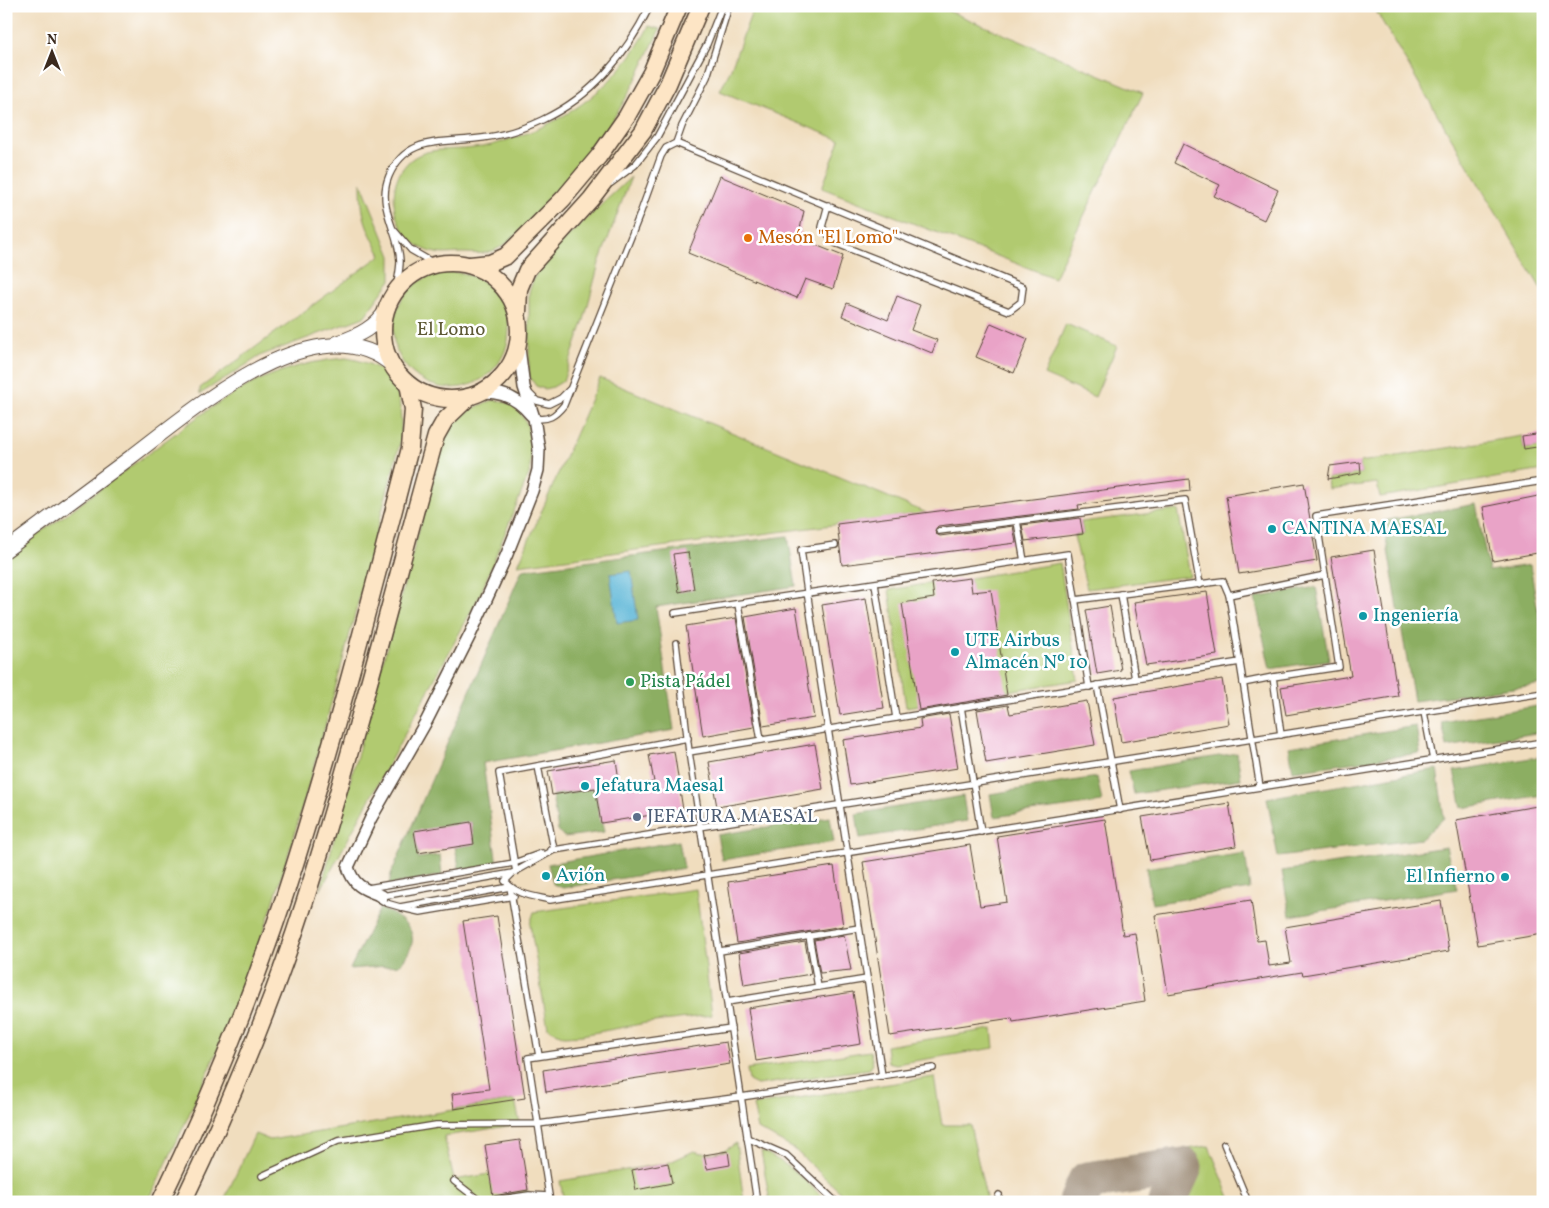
<svg xmlns="http://www.w3.org/2000/svg" width="1549" height="1208" viewBox="0 0 1549 1208" font-family="Vollkorn,serif">
<rect width="100%" height="100%" fill="#fff"/>
<filter id="ink" filterUnits="userSpaceOnUse"><feTurbulence type="fractalNoise" baseFrequency=".02" numOctaves="2"/><feDisplacementMap in="SourceGraphic" scale="10" xChannelSelector="R" yChannelSelector="G"/><feConvolveMatrix kernelMatrix="1 2 1 2 8 2 1 2 1" color-interpolation-filters="sRGB"/></filter>
<filter id="wash" filterUnits="userSpaceOnUse"><feTurbulence type="fractalNoise" baseFrequency=".0096" numOctaves="4" result="noise"/><feDisplacementMap in="SourceGraphic" scale="20" xChannelSelector="R" yChannelSelector="G"/><feGaussianBlur stdDeviation="1.12" result="paint"/><feColorMatrix in="noise" values="0 0 0 0 0 0 0 0 0 0 0 0 0 0 0 0 0 1.4 0 .05"/><feComposite in="paint" operator="in"/></filter>
<g filter="url(#wash)">
<rect width="100%" height="100%" fill="#f0ddbe"/>
<g fill="#b1ca6f" stroke="#767a46">
<polygon points="754,6 937,6 1143,93 1054,278 822,188 840,140 720,91 730,71"/>
<polygon points="1373,6 1543,6 1543,292"/>
<path d="M649,26L660,29C646,58 633,89 615,116C593,151 565,183 537,213C525,226 512,243 495,250C483,255 475,253 462,253C454,253 444,255 436,253C411,248 395,226 394,202C394,192 395,181 400,173C417,143 446,152 474,148C485,147 497,144 507,140C570,121 619,84 649,26Z"/>
<polygon points="631,177 599,263 584,320 563,381 553,387 544,389 536,386 529,376 529,292 537,270 554,249"/>
<path d="M361,182L391,256V280L364,317L262,355L200,394V388L381,255C365,225 361,216 361,182Z"/>
<circle cx="451" cy="330" r="58"/>
<polygon points="1066,324 1117,346 1095,397 1044,375"/>
<path d="M346,358C397,366 402,392 401,439C361,589 324,740 278,888C244,996 197,1100 148,1202H6V558C50,526 94,494 138,461C207,411 256,365 346,358Z"/>
<polygon points="600,378 927,513 518,565"/>
<path d="M494,400C532,402 534,445 529,474L480,595L320,891L445,435C457,417 473,406 494,400Z"/>
<polygon points="1522,436 1524,449 1543,446 1543,470 1380,497 1377,483 1329,489 1328,479 1361,473 1360,462"/>
<polygon points="1178,510 1190,576 1087,589 1074,536 1083,534 1081,522"/>
<polygon points="1060,563 1078,680 906,707 889,590 932,583 971,589 970,578"/>
<polygon points="696,889 712,1015 646,1023 582,1035 564,1036 548,1028 530,924 534,912"/>
<polygon points="992,1029 994,1048 896,1064 888,1062 886,1046"/>
<polygon points="870,1051 873,1063 869,1069 757,1085 749,1081 747,1069"/>
<polygon points="934,1077 942,1125 970,1125 986,1197 984,1202 851,1202 794,1149 758,1129 753,1105"/>
<polygon points="515,1100 520,1124 444,1136 454,1180 490,1174 527,1187 530,1202 223,1202 255,1134 270,1140"/>
<path d="M736,1143L744,1202H564L560,1181L668,1163L694,1151C709,1156 724,1153 736,1143Z"/>
<polygon points="1209,1146 1232,1202 1167,1202 1183,1167 1187,1149"/>
<path d="M761,1151C787,1162 808,1182 827,1202H770Z"/>
</g>
<g fill="#8cae62" stroke="#646c40">
<polygon points="1476,504 1489,571 1530,565 1543,640 1543,684 1414,701 1383,521"/>
<polygon points="788,536 796,586 656,607 674,730 483,763 497,865 460,871 455,847 474,844 471,822 418,853 418,858 440,855 442,875 389,885 391,874 522,570"/>
<polygon points="1316,587 1329,660 1270,669 1255,598"/>
<polygon points="1543,705 1543,732 1447,747 1442,722"/>
<polygon points="1416,726 1420,753 1293,771 1289,747"/>
<polygon points="1237,753 1241,779 1134,794 1129,771"/>
<polygon points="1543,756 1543,795 1462,808 1454,771"/>
<polygon points="1437,769 1444,818 1421,839 1278,857 1267,798"/>
<polygon points="1097,777 1102,802 994,817 990,794"/>
<polygon points="595,788 604,832 564,837 558,830 552,795"/>
<polygon points="963,796 967,821 860,838 856,814"/>
<polygon points="830,817 834,842 722,860 717,835"/>
<polygon points="679,841 684,868 563,888 553,884 548,864"/>
<polygon points="1446,847 1457,889 1290,916 1282,871"/>
<polygon points="1245,853 1250,889 1152,904 1146,868"/>
<path d="M380,908C410,921 425,937 399,965L350,969Z"/>
</g>
<polygon fill="#57b4d5" stroke="#496f7a" points="631,571 638,620 617,623 610,574"/>
<g fill="none" stroke-linecap="round" stroke-linejoin="round">
<polyline stroke="#96846e" stroke-width="39" points="1078,1202 1087,1181 1183,1167 1167,1202"/>
</g>
<g id="blocks">
<g fill="#e9a3c7">
<polygon points="1183,144 1278,190 1264,220 1214,196 1220,185 1174,163"/>
<polygon points="720,176 804,211 800,229 803,240 843,256 833,289 805,279 797,298 688,253"/>
<polygon points="897,296 920,305 911,330 937,340 932,353 842,316 847,303 888,320"/>
<polygon points="991,323 1028,339 1014,373 976,357"/>
<polygon points="1543,433 1543,446 1524,449 1522,436"/>
<polygon points="1360,462 1361,473 1328,479 1330,466"/>
<polygon points="1189,479 1190,491 1078,505 1079,509 938,526 935,530 936,534 940,536 1013,526 1016,543 842,565 837,524"/>
<polygon points="1304,483 1317,561 1239,574 1226,496"/>
<polygon points="1543,495 1543,552 1493,561 1483,507"/>
<polygon points="1080,518 1083,534 1025,541 1022,525"/>
<polygon points="1374,550 1398,696 1286,715 1281,687 1351,676 1331,557"/>
<polygon points="688,552 694,589 679,592 673,554"/>
<polygon points="970,578 972,592 991,590 1007,695 919,710 902,603 934,598 932,583"/>
<polygon points="1207,592 1217,655 1146,665 1134,602"/>
<polygon points="866,598 884,708 840,715 822,605"/>
<polygon points="1110,606 1121,670 1097,674 1086,610"/>
<polygon points="796,608 814,718 763,726 745,617"/>
<polygon points="736,618 754,727 703,736 686,626"/>
<polygon points="1222,679 1229,724 1121,742 1114,697"/>
<polygon points="1087,701 1095,745 986,763 977,710 1008,705 1010,714"/>
<polygon points="949,714 958,768 850,785 843,740 921,728 920,719"/>
<polygon points="815,744 823,789 717,807 709,762"/>
<polygon points="674,751 683,810 601,823 595,788 552,795 548,771 616,760 620,787 654,782 649,755"/>
<polygon points="1229,803 1236,846 1150,860 1142,817"/>
<polygon points="1543,805 1543,934 1478,945 1456,820"/>
<polygon points="1105,819 1123,935 1135,933 1145,1001 1013,1022 1012,1018 890,1036 863,862 970,845 980,906 1007,902 997,836"/>
<polygon points="471,822 474,844 418,853 414,831"/>
<polygon points="834,866 843,926 737,943 728,882"/>
<polygon points="1251,900 1257,941 1265,940 1269,966 1291,963 1285,927 1441,901 1449,951 1303,975 1302,972 1168,994 1155,915"/>
<polygon points="497,916 525,1098 454,1109 452,1094 489,1089 463,921"/>
<polygon points="844,935 851,970 820,973 814,940"/>
<polygon points="805,942 811,974 744,985 739,953"/>
<polygon points="853,992 861,1044 756,1061 748,1008"/>
<polygon points="726,1042 730,1064 546,1092 543,1070"/>
<polygon points="520,1140 528,1190 493,1196 485,1145"/>
<polygon points="728,1151 730,1165 707,1169 704,1155"/>
<polygon points="668,1163 672,1183 636,1190 632,1170"/>
</g>
</g>
</g>
<g filter="url(#ink)">
<use href="#blocks" fill-opacity="0" stroke="#564536" stroke-width="1"/>
<g fill="none" stroke-linecap="round" stroke-linejoin="round">
<defs>
<g id="service">
<polyline points="676,143 1023,287 1021,302 1009,311 835,243 822,227 828,205"/>
<polyline points="611,183 635,165 657,137 707,44 722,6"/>
<polyline points="393,229 411,250 437,265"/>
<path d="M396,291C397,281 400,271 400,261C399,231 376,207 389,176C406,137 439,143 473,139C497,137 521,130 542,120C593,96 625,56 650,6"/>
<polyline points="529,393 537,401 549,404 561,398 569,390"/>
<path d="M534,418C548,421 555,416 564,405L640,214L661,156L666,148L676,143L682,126L707,77L729,6"/>
<polyline points="1017,521 1024,561"/>
<polyline points="939,531 1185,500 1200,585"/>
<path d="M835,545L801,550C826,725 856,900 882,1076"/>
<polyline points="875,584 896,718"/>
<polyline points="1121,594 1135,679"/>
<polyline points="1075,600 1223,581 1229,595"/>
<polyline points="738,604 761,740"/>
<polyline points="675,613 1068,554 1089,687"/>
<polyline points="676,643 689,752"/>
<polyline points="1243,683 1273,677"/>
<polyline points="1097,685 1120,810"/>
<polyline points="961,707 981,832"/>
<polyline points="1424,712 1433,760"/>
<polyline points="1281,735 1273,677 1339,667 1316,516 1543,481"/>
<polyline points="538,766 554,850 551,850"/>
<polyline points="1260,787 1229,595 1325,575"/>
<polyline points="516,872 499,773 688,738"/>
<polyline points="513,873 554,850 1543,693"/>
<polyline points="368,888 514,863 542,853"/>
<path d="M382,896L513,873L505,881C517,895 533,896 550,900L1543,742"/>
<polyline points="378,898 386,903 400,907 510,887 539,1056"/>
<polyline points="402,908 420,912 514,896"/>
<polyline points="809,936 818,987"/>
<polyline points="720,951 859,928"/>
<polyline points="727,1002 867,979"/>
<polyline points="747,1138 786,1155 836,1202"/>
<polyline points="1224,1144 1248,1202"/>
<polyline points="262,1176 338,1141 436,1125 538,1124 741,1097 933,1068"/>
<polyline points="454,1181 481,1202"/>
<polyline points="482,1202 529,1195 549,1196"/>
<polyline points="550,1202 528,1058 731,1028"/>
<polyline points="757,1202 689,752 1240,662"/>
<polyline points="996,1202 999,1195"/>
</g>
<g id="minor">
<path d="M481,392C502,391 518,398 531,415"/>
<path d="M382,896C364,889 354,887 348,867L371,818L427,720L470,635L507,554L532,491L538,470L539,450L534,418L524,387L518,340"/>
</g>
<g id="tertiary">
<path d="M337,343C358,336 377,327 388,307"/>
<path d="M6,550C48,519 89,488 131,457C191,412 318,299 393,366"/>
</g>
<g id="secondary">
<circle cx="451" cy="331" r="68"/>
<polyline points="470,265 490,263 506,256 563,199 599,156 627,116 651,73 679,6"/>
<polyline points="518,312 519,289 527,270 591,199 643,131 668,84 701,6"/>
<path d="M160,1202C208,1104 249,1002 284,898C332,752 371,597 410,448L413,409L408,384"/>
<path d="M183,1202C230,1105 272,1004 305,901C354,748 393,591 436,436L445,420L469,397"/>
</g>
</defs>
<use href="#service" stroke="#564536" stroke-width="8"/>
<use href="#minor" stroke="#564536" stroke-width="14"/>
<use href="#tertiary" stroke="#564536" stroke-width="16"/>
<use href="#secondary" stroke="#564536" stroke-width="19"/>
<use href="#service" stroke="#fff" stroke-width="5.5"/>
<use href="#minor" stroke="#fff" stroke-width="11"/>
<use href="#tertiary" stroke="#fff" stroke-width="14"/>
<use href="#secondary" stroke="#fde5c5" stroke-width="16"/>
</g>
</g>
<circle fill="#e8710a" stroke="#fff" stroke-width="2" cx="748" cy="238" r="5"/>
<g fill="#0f9aa8" stroke="#fff" stroke-width="2">
<circle cx="1272" cy="529" r="5"/>
<circle cx="1363" cy="616" r="5"/>
<circle cx="955" cy="652" r="5"/>
<circle cx="585" cy="786" r="5"/>
<circle cx="546" cy="876" r="5"/>
<circle cx="1505" cy="877" r="5"/>
</g>
<circle fill="#2e9e5b" stroke="#fff" stroke-width="2" cx="630" cy="682" r="5"/>
<circle fill="#5c6f8a" stroke="#fff" stroke-width="2" cx="637" cy="817" r="5"/>
<g text-anchor="middle" dominant-baseline="central" stroke-width="5" stroke-linejoin="round" paint-order="stroke">
<g font-size="19" fill="#c56008" stroke="#fff" text-anchor="start">
<text x="758" y="238">Mesón "El Lomo"</text>
</g>
<g font-size="19" fill="#5e5a36" stroke="#fff">
<text x="451" y="330">El Lomo</text>
</g>
<g font-size="19" fill="#0d838f" stroke="#fff" text-anchor="start">
<text x="1282" y="529">CANTINA MAESAL</text>
<text x="1373" y="616">Ingeniería</text>
<text x="965" y="641">UTE Airbus<tspan x="965" dy="22">Almacén Nº 10</tspan></text>
<text x="595" y="786">Jefatura Maesal</text>
<text x="556" y="876">Avión</text>
<text x="1495" y="877" text-anchor="end">El Infierno</text>
</g>
<g font-size="19" fill="#27864d" stroke="#fff" text-anchor="start">
<text x="640" y="682">Pista Pádel</text>
</g>
<g font-size="19" fill="#4e5e75" stroke="#fff" text-anchor="start">
<text x="647" y="817">JEFATURA MAESAL</text>
</g>
</g>
<rect width="1549" height="1208" fill="none" stroke="#fff" stroke-width="25"/>
<g transform="translate(52 52)" stroke="#ffffff" stroke-width="4" paint-order="stroke">
<path d="M0-4L9 19L0 12L-9 19Z" fill="#3b2a1e"/>
<text y="-8" font-size="14" font-weight="bold" text-anchor="middle" fill="#3b2a1e">N</text>
</g>
</svg>
